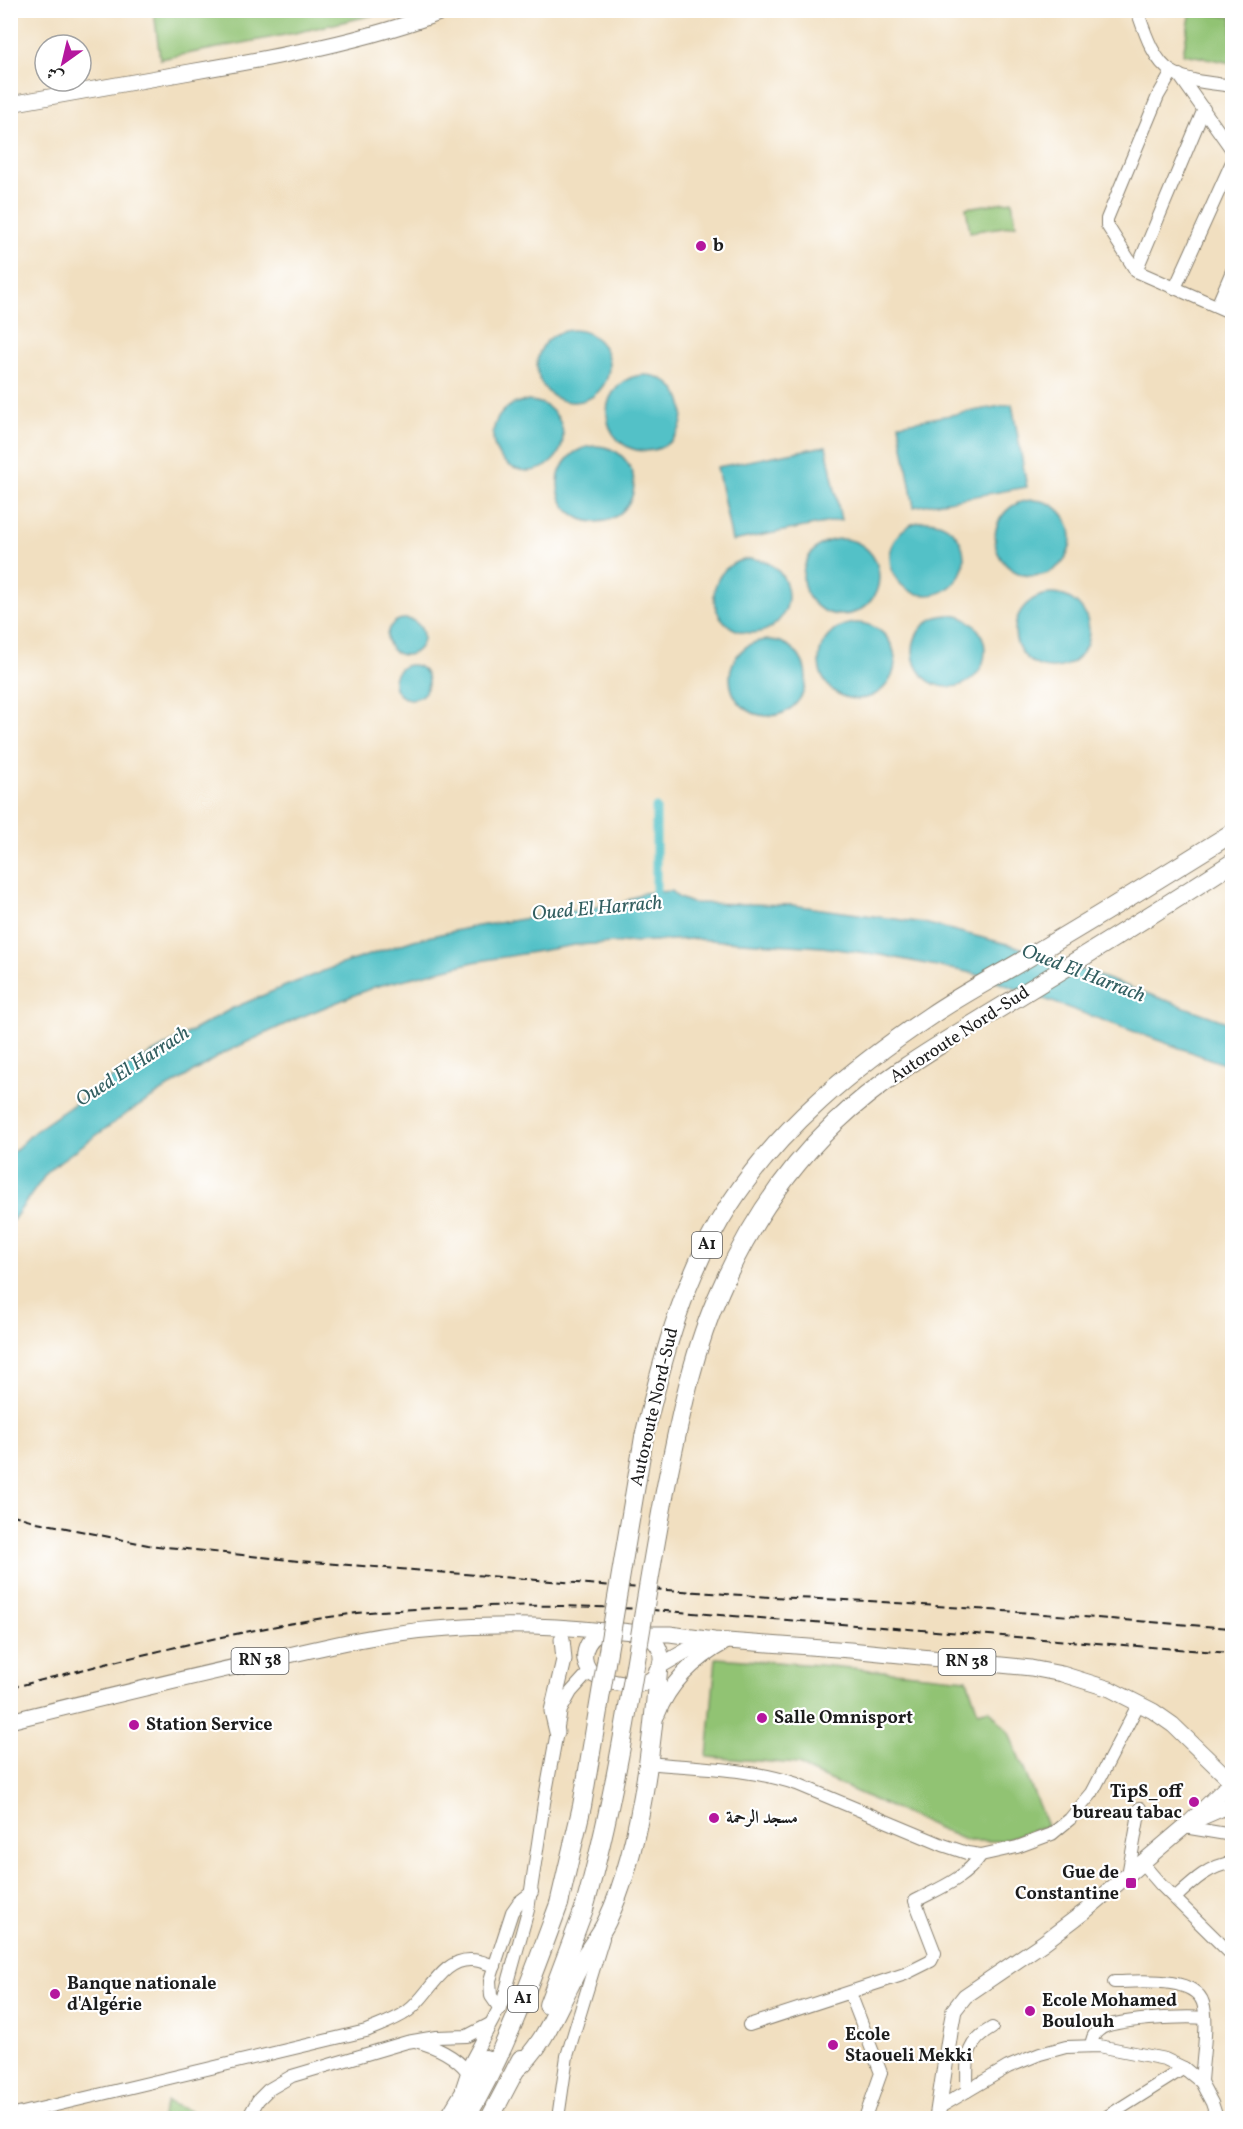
<svg xmlns="http://www.w3.org/2000/svg" width="1243" height="2129" viewBox="0 0 1243 2129" font-family="Vollkorn,Amiri,serif">
<rect width="100%" height="100%" fill="#fff"/>
<filter id="ink" filterUnits="userSpaceOnUse"><feTurbulence type="fractalNoise" baseFrequency=".0167" numOctaves="2"/><feDisplacementMap in="SourceGraphic" scale="12" xChannelSelector="R" yChannelSelector="G"/><feConvolveMatrix kernelMatrix="1 2 1 2 8 2 1 2 1" color-interpolation-filters="sRGB"/></filter>
<filter id="wash" filterUnits="userSpaceOnUse"><feTurbulence type="fractalNoise" baseFrequency=".008" numOctaves="4" result="noise"/><feDisplacementMap in="SourceGraphic" scale="24" xChannelSelector="R" yChannelSelector="G"/><feGaussianBlur stdDeviation="1.35" result="paint"/><feColorMatrix in="noise" values="0 0 0 0 0 0 0 0 0 0 0 0 0 0 0 0 0 1.4 0 .05"/><feComposite in="paint" operator="in"/></filter>
<g filter="url(#wash)">
<rect width="100%" height="100%" fill="#f1dfc0"/>
<g fill="#91c373" stroke="#567048" stroke-width="1.5">
<polygon points="154,11 154,10 391,11 295,33 160,59"/>
<polygon points="1191,11 1232,17 1232,63 1183,54"/>
<polygon points="1012,201 1016,225 970,232 966,208"/>
<polygon points="716,1658 819,1665 967,1679 978,1712 989,1709 1009,1733 1047,1826 999,1841 967,1841 807,1770 798,1764 707,1757"/>
<polygon points="167,2102 200,2115 198,2118 161,2118"/>
</g>
<g fill="#53c1c7" stroke="#386e72" stroke-width="1.5">
<circle cx="573" cy="366" r="36"/>
<circle cx="645" cy="413" r="38"/>
<circle cx="528" cy="436" r="35"/>
<polygon points="1012,404 1027,487 914,507 899,424"/>
<circle cx="596" cy="484" r="38"/>
<polygon points="826,446 841,520 732,541 717,467"/>
<circle cx="1033" cy="538" r="38"/>
<circle cx="927" cy="558" r="37"/>
<circle cx="841" cy="577" r="38"/>
<circle cx="751" cy="596" r="37"/>
<circle cx="1052" cy="631" r="37"/>
<circle cx="949" cy="651" r="36"/>
<circle cx="405" cy="637" r="18"/>
<circle cx="857" cy="661" r="38"/>
<circle cx="768" cy="678" r="38"/>
<circle cx="411" cy="682" r="17"/>
<polygon points="671,891 679,898 692,903 792,905 924,923 1015,946 1232,1024 1232,1067 972,973 881,955 822,947 693,939 575,945 474,962 374,987 296,1019 222,1054 129,1112 59,1162 46,1174 11,1223 11,1154 34,1132 126,1068 231,1009 278,989 339,965 414,940 472,927 623,903 642,893"/>
</g>
<g fill="none" stroke-linecap="round" stroke-linejoin="round">
<polyline stroke="#53c1c7" stroke-width="9" points="656,808 656,892"/>
</g>
</g>
<g filter="url(#ink)">
<g fill="none" stroke-linecap="round" stroke-linejoin="round">
<defs>
<g id="minor">
<path d="M1137,10C1144,30 1153,61 1172,72C1189,82 1213,83 1232,86"/>
<polyline points="1172,72 1158,96 1107,219 1107,225 1136,271 1232,313"/>
<polyline points="1179,75 1232,150"/>
<polyline points="1136,271 1204,109"/>
<polyline points="1175,288 1232,162"/>
<polyline points="1217,306 1232,271"/>
<path d="M648,1763C697,1768 750,1768 797,1784L943,1845L967,1853L981,1855L1017,1847L1052,1834L1070,1819L1092,1793L1139,1703"/>
<polyline points="1184,1827 1232,1835"/>
<polyline points="1142,1863 1161,1885 1232,1955"/>
<polyline points="1128,1875 1140,1808"/>
<path d="M1175,1898C1191,1883 1209,1865 1232,1863"/>
<path d="M1114,1982C1136,1982 1194,1975 1203,2003C1209,2021 1202,2062 1201,2082"/>
<polyline points="850,1993 881,2073 865,2118"/>
<polyline points="500,2009 491,1996 490,1980 512,1912 519,1902 532,1892"/>
<path d="M749,2025L905,1974L931,1961L935,1953L915,1901C940,1888 965,1879 981,1855"/>
<path d="M415,2041C434,2046 455,2056 467,2071"/>
<path d="M1091,2046C1092,2040 1093,2034 1099,2030C1111,2019 1186,2016 1205,2018"/>
<polyline points="462,2088 471,2061 503,2001 528,1910 544,1803 561,1710 571,1692 590,1671"/>
<path d="M967,2091C968,2061 962,2045 992,2028"/>
<polyline points="940,2107 1008,2067 1040,2054 1066,2047 1099,2046 1165,2059 1184,2068 1201,2082 1212,2103 1217,2118"/>
<path d="M10,2116L366,2031C380,2025 396,2020 408,2011C429,1996 442,1958 472,1960C480,1960 487,1964 495,1966"/>
<polyline points="248,2118 258,2100 268,2090 292,2076 407,2042 436,2037 467,2036 490,2024"/>
<polyline points="558,2118 567,2056 603,1938"/>
<polyline points="1105,2118 1184,2068"/>
</g>
<g id="major">
<path d="M10,104C70,93 130,83 190,72C277,57 364,42 447,10"/>
<path d="M604,1631C618,1630 643,1631 654,1641C668,1655 660,1681 640,1684C628,1686 604,1682 594,1675C577,1661 585,1638 604,1631Z"/>
<polyline points="638,1634 670,1634 714,1640 850,1650 1031,1668 1062,1674 1110,1689 1153,1711 1173,1725 1231,1781"/>
<polyline points="660,1666 686,1651 712,1641"/>
<path d="M657,1715C670,1681 696,1658 727,1641"/>
<path d="M10,1721C99,1699 187,1677 276,1658C328,1646 382,1633 436,1629C492,1624 549,1625 604,1631"/>
<polyline points="557,1732 552,1711 564,1660 562,1639"/>
<polyline points="1200,1818 1230,1805"/>
<polyline points="937,2118 951,2026 954,2010 965,1996 1043,1943 1084,1912 1189,1823 1223,1790"/>
</g>
<g id="highway">
<polyline points="548,2005 584,1909"/>
<path d="M516,2069C542,2048 555,2014 570,1985C575,1975 579,1966 585,1956C592,1945 601,1934 607,1921C640,1852 652,1748 658,1671"/>
<polyline points="449,2118 485,2059"/>
<path d="M466,2118C506,2051 532,1977 559,1904"/>
<polyline points="490,2118 521,2059"/>
</g>
</defs>
<use href="#minor" stroke="#867e6e" stroke-width="14"/>
<use href="#major" stroke="#867e6e" stroke-width="17"/>
<use href="#highway" stroke="#867e6e" stroke-width="20"/>
<use href="#minor" stroke="#fff" stroke-width="12"/>
<use href="#major" stroke="#fff" stroke-width="15"/>
<use href="#highway" stroke="#fff" stroke-width="18"/>
<g stroke="#1c1c1c" stroke-width="2" stroke-dasharray="9 4.5" stroke-linecap="butt">
<polyline points="10,1514 37,1522 148,1545 299,1561 652,1589 771,1597 869,1601 1232,1628"/>
<path d="M10,1688C125,1659 239,1629 357,1613C377,1611 397,1610 416,1609C491,1604 565,1605 639,1609L1232,1653"/>
</g>
<defs>
<g id="highway-bridge">
<path d="M559,1904L582,1806L644,1437C663,1356 684,1275 730,1204C781,1126 853,1068 930,1016C965,992 1003,973 1039,951C1104,913 1168,873 1232,833"/>
<path d="M584,1909C624,1769 639,1624 667,1481C680,1418 693,1350 720,1291C747,1229 786,1170 835,1123C884,1076 946,1041 1003,1006C1080,959 1157,912 1232,863"/>
</g>
</defs>
<use href="#highway-bridge" stroke="#867e6e" stroke-width="20" stroke-linecap="butt"/>
<use href="#highway-bridge" stroke="#fff" stroke-width="18"/>
</g>
</g>
<g fill="#b5179e" stroke="#fff" stroke-width="2">
<circle cx="701" cy="246" r="6"/>
<circle cx="762" cy="1718" r="6"/>
<circle cx="134" cy="1725" r="6"/>
<circle cx="1194" cy="1802" r="6"/>
<circle cx="714" cy="1818" r="6"/>
<rect x="1125" y="1877" width="12" height="12" rx="3"/>
<circle cx="55" cy="1994" r="6"/>
<circle cx="1030" cy="2011" r="6"/>
<circle cx="833" cy="2045" r="6"/>
</g>
<g text-anchor="middle" dominant-baseline="central" stroke-width="4.5" stroke-linejoin="round" paint-order="stroke">
<g fill="#fff" stroke="#606060" stroke-width="1.5">
<rect x="692" y="1232" width="30" height="26" rx="4.5"/>
<rect x="231.5" y="1648" width="57" height="26" rx="4.5"/>
<rect x="938.5" y="1649" width="57" height="26" rx="4.5"/>
<rect x="508" y="1986" width="30" height="26" rx="4.5"/>
</g>
<g font-size="16" font-weight="bold" fill="#1c1c1c">
<text x="707" y="1245">A1</text>
<text x="260" y="1661">RN 38</text>
<text x="967" y="1662">RN 38</text>
<text x="523" y="1999">A1</text>
</g>
<g font-size="18" font-weight="bold" fill="#1c1c1c" stroke="#fff" text-anchor="start">
<text x="713" y="246">b</text>
<text x="774" y="1718">Salle Omnisport</text>
<text x="146" y="1725">Station Service</text>
<text x="1182" y="1792" text-anchor="end">TipS_off<tspan x="1182" dy="21">bureau tabac</tspan></text>
<text x="726" y="1818">مسجد الرحمة</text>
<text x="1119" y="1873" text-anchor="end">Gue de<tspan x="1119" dy="21">Constantine</tspan></text>
<text x="67" y="1984">Banque nationale<tspan x="67" dy="21">d'Algérie</tspan></text>
<text x="1042" y="2001">Ecole Mohamed<tspan x="1042" dy="21">Boulouh</tspan></text>
<text x="845" y="2035">Ecole<tspan x="845" dy="21">Staoueli Mekki</tspan></text>
</g>
<g font-size="18" fill="#1c1c1c" stroke="#fff">
<text transform="translate(960 1035) rotate(-33)">Autoroute Nord-Sud</text>
<text transform="translate(655 1407) rotate(-77)">Autoroute Nord-Sud</text>
</g>
<g font-size="20" font-style="italic" fill="#325e60" stroke="#fff">
<text transform="translate(597 909) rotate(-5)">Oued El Harrach</text>
<text transform="translate(1083 974) rotate(21)">Oued El Harrach</text>
<text transform="translate(133 1067) rotate(-33)">Oued El Harrach</text>
</g>
</g>
<rect width="1243" height="2129" fill="none" stroke="#fff" stroke-width="36"/>
<g transform="translate(63 63) rotate(214)"><circle r="28" fill="#ffffff" stroke="#a4a4a4" stroke-width="1.5"/>
<path d="M0-4.5L10 22L0 15L-10 22Z" fill="#b5179e"/>
<text y="-9" font-size="16" font-weight="bold" text-anchor="middle" fill="#1c1c1c">ش</text>
</g>
</svg>
